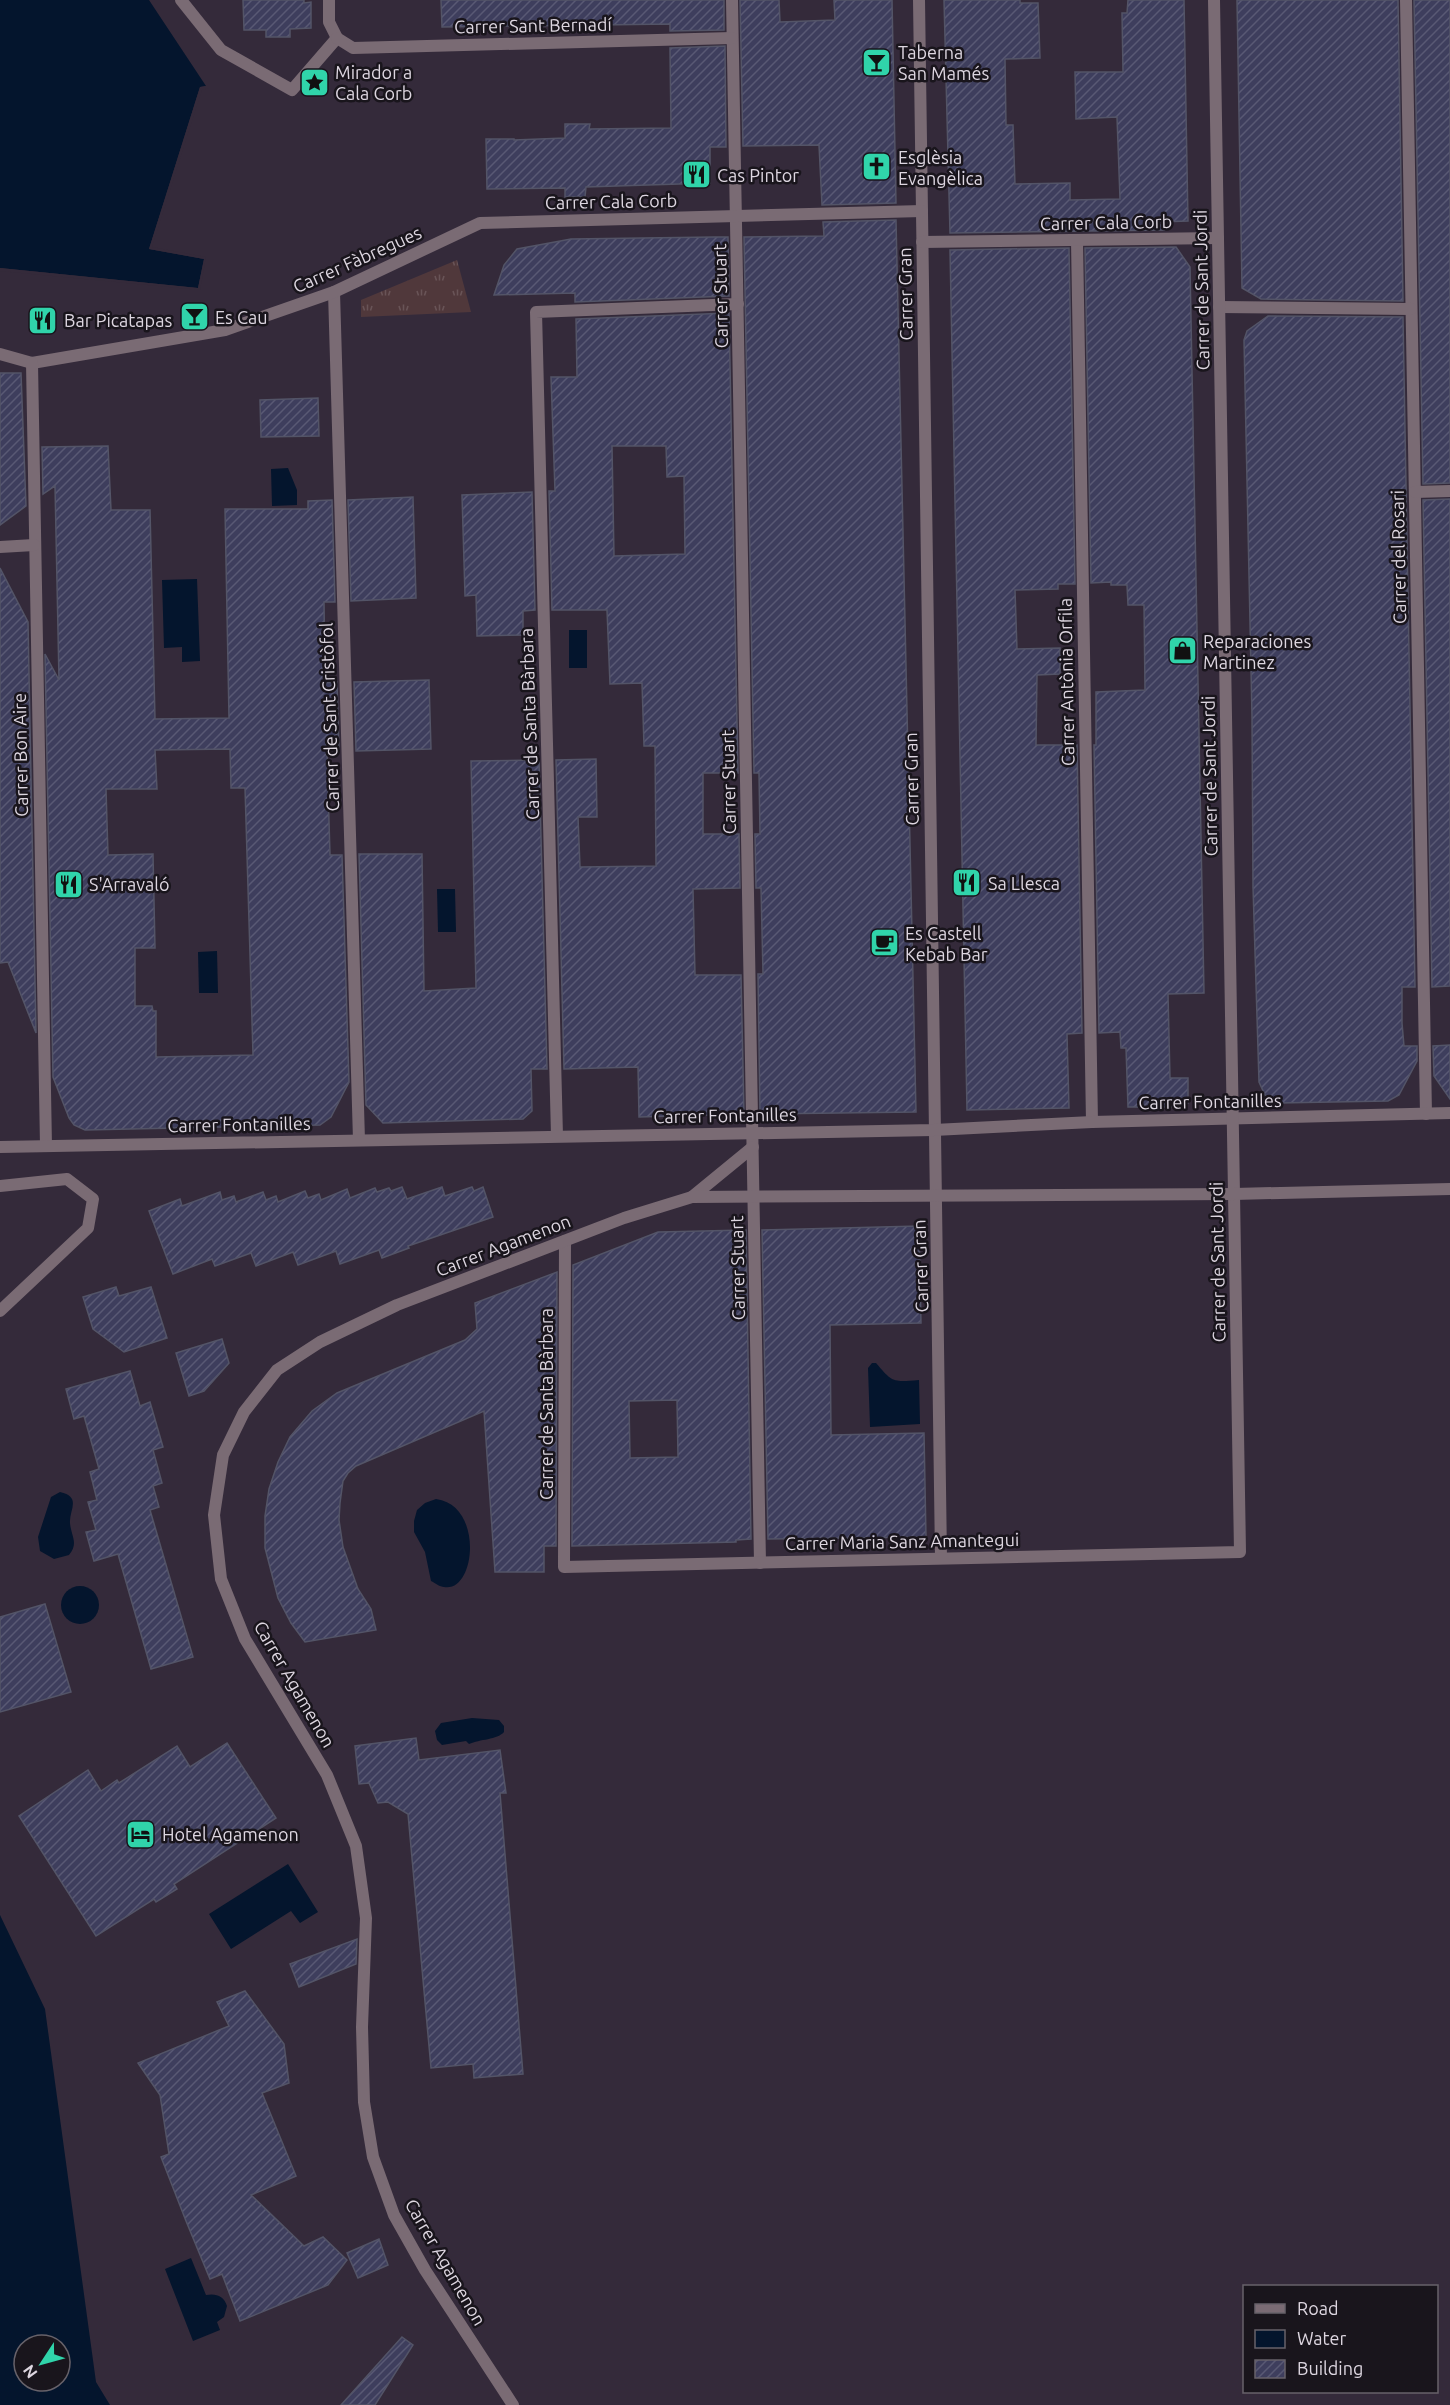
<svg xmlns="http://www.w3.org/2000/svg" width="1450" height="2405" viewBox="0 0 1450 2405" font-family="Ubuntu,sans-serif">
<defs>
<pattern id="park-tufts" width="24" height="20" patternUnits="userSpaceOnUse" patternTransform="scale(1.5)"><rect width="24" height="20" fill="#50383b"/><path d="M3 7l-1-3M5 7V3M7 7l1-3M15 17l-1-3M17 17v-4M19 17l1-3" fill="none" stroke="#695457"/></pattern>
<pattern id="building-hatch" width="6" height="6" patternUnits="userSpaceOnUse" patternTransform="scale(1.5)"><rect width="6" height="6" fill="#3e3e5d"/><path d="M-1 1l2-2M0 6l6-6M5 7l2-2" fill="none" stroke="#595974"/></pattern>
</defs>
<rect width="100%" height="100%" fill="#342a3a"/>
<polygon fill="url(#park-tufts)" points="457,260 471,312 361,317 361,300"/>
<g fill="#04152d" fill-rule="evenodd">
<polygon points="0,0 149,0 206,86 200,87 149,249 204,259 198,288 0,268"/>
<polygon points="288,468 297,490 297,505 272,506 271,469"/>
<polygon points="197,579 200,661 182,662 182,647 164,648 162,580"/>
<rect x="569" y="630" width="18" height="38"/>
<polygon points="437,889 455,889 456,932 438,932"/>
<polygon points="217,951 218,993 199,993 198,952"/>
<path d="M872,1363H876C893,1383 893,1382 919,1380L920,1424L870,1427L868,1368Z"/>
<path d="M60,1492C82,1497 69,1510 70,1523C71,1536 79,1543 69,1555L54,1559L40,1551L38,1537L51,1497Z"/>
<path d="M436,1499C484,1505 476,1593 444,1587C440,1587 435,1583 431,1581L425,1552L414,1532V1521L417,1510L425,1503Z"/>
<circle cx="80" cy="1605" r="19"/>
<path d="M472,1718L499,1720L504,1726V1732C497,1740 480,1739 469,1744L466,1741L442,1745L437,1740L435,1731L441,1723Z"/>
<polygon points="288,1864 318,1912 300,1923 291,1911 231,1949 209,1914"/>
<path d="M0,1915L45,2009L96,2382L110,2405H0ZM24,2345H60V2381H24Z"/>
<path d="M191,2258L206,2295C216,2293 224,2296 227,2306L224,2317L217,2322L220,2330L193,2341L165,2269Z"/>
</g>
<polygon fill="#342a3a" points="206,86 209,88 202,90 152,247 206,257 200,290 0,271 0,268 198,288 204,259 149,249 200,87"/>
<g fill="url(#building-hatch)" stroke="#535467" stroke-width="1.5" fill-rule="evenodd">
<polygon points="243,0 304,0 304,3 311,2 311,28 290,29 290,37 266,37 266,30 244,30"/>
<polygon points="441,0 724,0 724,30 670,31 670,24 442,27"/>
<polygon points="740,0 779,0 780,22 835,20 834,0 892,0 896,203 822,205 819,145 743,146"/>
<polygon points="944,0 1020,0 1020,3 1038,3 1040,58 1005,59 1006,125 1013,125 1015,184 1070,183 1070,200 1120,199 1117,117 1076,119 1075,72 1123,72 1122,13 1127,13 1128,0 1184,0 1188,221 1158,222 1164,230 950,233"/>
<polygon points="1237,0 1398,0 1403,301 1261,299 1242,288"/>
<polygon points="1414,0 1450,0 1450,483 1423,484"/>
<polygon points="725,46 726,147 710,147 710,183 586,187 585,197 565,197 565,188 487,189 486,139 514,139 514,140 565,138 565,124 590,124 589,129 671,128 670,48"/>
<polygon points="896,220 916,1112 760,1114 758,974 763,974 761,888 756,888 755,834 760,834 759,773 754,773 744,237 824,236 823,222"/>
<polygon points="714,237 728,237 729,296 575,302 575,293 494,295 504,265 517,249 571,239"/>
<polygon points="1176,247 1190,267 1204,993 1168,994 1170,1078 1188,1078 1188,1103 1171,1107 1128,1107 1126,1048 1121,1048 1120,1032 1099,1033 1094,745 1096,745 1096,692 1145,690 1144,605 1128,605 1127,585 1111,585 1111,582 1091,583 1085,248"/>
<polygon points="1069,248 1075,584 1058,584 1058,589 1015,590 1017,649 1060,648 1060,674 1037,675 1036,745 1077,745 1082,1033 1067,1034 1069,1108 967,1110 950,250"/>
<path d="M729,313L738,773H703V834H739L740,888L693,889L695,975H741L744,1114L639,1117L638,1067L564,1069L556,760L596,759L597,817H578L580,867L656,866L655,746H644L642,683L610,684L607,610H552L549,491H555L551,377H577L576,319ZM612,446H666L667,477L684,476L685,554L614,556Z"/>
<polygon points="1268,316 1403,317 1415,987 1402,987 1402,1023 1404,1046 1417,1046 1417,1061 1399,1095 1388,1101 1278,1103 1265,1095 1259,1082 1253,887 1252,717 1244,340 1247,331"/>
<polygon points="0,373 21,373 26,506 0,525"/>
<polygon points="318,398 319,436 261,437 260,400"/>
<path d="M108,446L111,510H150L155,719L229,718L225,509H308V501L332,500L335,602H324L325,683L337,682L339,751H327L329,821L330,855H342L349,1082L331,1117L320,1125L85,1130L74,1125L69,1118L53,1077L45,654L59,680L55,486L43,494L42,447ZM230,749L231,788H245L253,1055L156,1057V1011H153L152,1006H135V948H155L153,854L108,855L106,789H157L155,750Z"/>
<polygon points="532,492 535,610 523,611 523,635 477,636 476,595 465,596 462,495"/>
<polygon points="413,497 416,598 351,601 348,500"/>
<polygon points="1450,499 1450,986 1432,987 1423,500"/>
<polygon points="0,568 28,622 36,1033 8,962 0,963"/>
<polygon points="429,680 431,749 356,751 354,682"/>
<polygon points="539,760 547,1069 531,1069 532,1111 523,1119 383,1123 366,1105 359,854 422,854 424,991 476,988 471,761"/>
<polygon points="1450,1045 1450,1099 1434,1076 1433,1046"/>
<polygon points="402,1187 407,1199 442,1187 445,1196 472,1187 474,1191 483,1187 493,1217 408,1246 409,1248 382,1258 379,1250 340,1264 336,1251 298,1265 293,1252 256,1266 251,1253 215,1266 212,1259 173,1274 149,1211 180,1199 182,1206 220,1192 222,1200 234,1196 236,1202 263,1192 266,1200 276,1196 278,1202 305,1191 308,1198 319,1194 321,1200 347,1189 350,1198 375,1188 377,1192 389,1188 391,1191"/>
<polygon points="919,1226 921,1323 830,1325 831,1435 924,1433 926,1537 768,1539 762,1230"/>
<path d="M746,1230L751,1539L736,1540V1542L572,1546L573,1265L658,1232ZM677,1400L678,1457L630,1458L629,1401Z"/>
<polygon points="557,1272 556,1546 544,1546 544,1572 495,1572 484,1411 356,1466 348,1473 343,1481 340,1503 339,1520 343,1547 358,1589 371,1609 376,1630 305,1642 291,1623 278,1598 265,1548 265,1516 269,1489 278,1462 290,1437 312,1411 337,1393 465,1340 477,1329 475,1303"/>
<polygon points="116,1287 119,1296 151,1287 167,1338 124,1352 93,1329 83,1297"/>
<polygon points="222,1339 229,1363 204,1391 189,1396 176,1353"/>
<polygon points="130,1371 140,1406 150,1402 163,1447 153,1450 162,1483 153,1486 159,1507 150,1510 193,1657 151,1669 118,1554 94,1561 86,1532 96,1530 88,1502 97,1500 90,1472 99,1469 84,1416 74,1419 66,1389"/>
<polygon points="45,1604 71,1692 0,1712 0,1617"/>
<polygon points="416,1738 419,1760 500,1750 506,1793 500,1793 523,2074 474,2078 473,2064 431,2068 408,1814 388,1802 378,1803 369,1783 359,1784 355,1746"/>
<polygon points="227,1743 276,1818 174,1884 177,1889 156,1902 154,1899 96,1936 19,1816 88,1770 101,1791 117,1780 119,1783 177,1746 190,1767"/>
<polygon points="357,1939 356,1964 299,1987 290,1964"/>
<polygon points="245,1991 284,2044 289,2083 262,2093 296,2176 251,2195 304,2246 323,2237 347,2260 328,2285 240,2321 222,2274 210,2279 186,2221 161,2157 169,2154 160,2095 138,2063 229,2026 217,2002"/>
<polygon points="379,2239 388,2265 358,2278 347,2253"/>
<polygon points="402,2337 413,2345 375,2405 341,2405"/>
</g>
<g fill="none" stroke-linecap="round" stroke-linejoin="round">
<g stroke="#7a6b74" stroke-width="12">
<polyline points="181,0 221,50 292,90 337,38"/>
<polyline points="329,0 329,22 337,38"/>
<polyline points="732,0 760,1563"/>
<polyline points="919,0 941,1558"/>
<polyline points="1406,0 1426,1114"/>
<polyline points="337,38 353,48 732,38"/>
<polyline points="1077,241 1092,1122"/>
<polyline points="922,242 1218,238"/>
<polyline points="334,292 359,1140"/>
<polyline points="1219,307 1411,309"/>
<polyline points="0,354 32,363 225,330 334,292 480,223 922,211"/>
<polyline points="32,363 46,1146"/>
<polyline points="1415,492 1450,491"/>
<polyline points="0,547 34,545"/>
<polyline points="557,1136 536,312 738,304"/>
<polyline points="0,1147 934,1130 1092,1122 1450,1113"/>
<polyline points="0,1186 67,1179 93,1199 88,1228 0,1311"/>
<polyline points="692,1197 753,1147"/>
<polyline points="565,1241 564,1567 1240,1552 1214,0"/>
<polyline points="513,2405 425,2270 394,2215 373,2157 364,2102 362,2027 366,1918 356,1846 327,1775 245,1639 221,1579 214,1515 223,1455 244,1412 277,1370 320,1342 397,1305 624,1218 692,1197 1234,1194 1450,1189"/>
</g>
</g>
<defs>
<symbol id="bar-square" viewBox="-11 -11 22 22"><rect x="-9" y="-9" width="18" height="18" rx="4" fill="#30d4aa" stroke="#19151c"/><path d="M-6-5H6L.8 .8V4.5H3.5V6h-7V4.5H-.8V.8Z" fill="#111"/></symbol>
<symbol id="sight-square" viewBox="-11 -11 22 22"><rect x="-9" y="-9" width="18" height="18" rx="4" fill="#30d4aa" stroke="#19151c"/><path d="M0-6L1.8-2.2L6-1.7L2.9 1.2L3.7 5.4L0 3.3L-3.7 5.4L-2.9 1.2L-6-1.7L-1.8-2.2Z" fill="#111"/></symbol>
<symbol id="church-square" viewBox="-11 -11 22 22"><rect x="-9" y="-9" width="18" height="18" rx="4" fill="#30d4aa" stroke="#19151c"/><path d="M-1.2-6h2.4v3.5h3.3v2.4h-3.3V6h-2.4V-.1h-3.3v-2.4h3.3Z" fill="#111"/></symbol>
<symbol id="restaurant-square" viewBox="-11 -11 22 22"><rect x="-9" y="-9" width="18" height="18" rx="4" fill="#30d4aa" stroke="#19151c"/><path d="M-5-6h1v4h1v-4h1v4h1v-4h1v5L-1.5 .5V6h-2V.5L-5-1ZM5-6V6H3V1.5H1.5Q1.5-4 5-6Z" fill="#111"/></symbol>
<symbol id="shop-square" viewBox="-11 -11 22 22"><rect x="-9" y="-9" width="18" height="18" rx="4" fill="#30d4aa" stroke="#19151c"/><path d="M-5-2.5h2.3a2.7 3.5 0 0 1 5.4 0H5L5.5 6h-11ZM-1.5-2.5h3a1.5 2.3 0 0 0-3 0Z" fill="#111"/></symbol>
<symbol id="cafe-square" viewBox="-11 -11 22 22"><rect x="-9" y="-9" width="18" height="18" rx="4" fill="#30d4aa" stroke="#19151c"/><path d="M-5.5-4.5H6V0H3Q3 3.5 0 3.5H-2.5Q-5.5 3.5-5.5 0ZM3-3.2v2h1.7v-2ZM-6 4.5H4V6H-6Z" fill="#111"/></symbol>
<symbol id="hotel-square" viewBox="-11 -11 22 22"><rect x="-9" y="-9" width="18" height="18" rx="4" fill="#30d4aa" stroke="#19151c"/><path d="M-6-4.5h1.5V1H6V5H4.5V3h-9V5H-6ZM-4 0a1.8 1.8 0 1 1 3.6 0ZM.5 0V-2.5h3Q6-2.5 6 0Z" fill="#111"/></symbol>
</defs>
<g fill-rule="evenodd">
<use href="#bar-square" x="860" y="46" width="33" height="33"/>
<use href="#sight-square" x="298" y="66" width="33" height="33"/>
<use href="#church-square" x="860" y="150" width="33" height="33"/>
<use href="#restaurant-square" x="680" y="158" width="33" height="33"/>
<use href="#bar-square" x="178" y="300" width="33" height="33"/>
<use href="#restaurant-square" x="26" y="304" width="33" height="33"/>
<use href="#shop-square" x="1166" y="634" width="33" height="33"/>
<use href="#restaurant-square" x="950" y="866" width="33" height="33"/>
<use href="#restaurant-square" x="52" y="868" width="33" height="33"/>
<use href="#cafe-square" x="868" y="926" width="33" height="33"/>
<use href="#hotel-square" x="124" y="1818" width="33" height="33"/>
</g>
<g text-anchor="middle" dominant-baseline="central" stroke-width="5" stroke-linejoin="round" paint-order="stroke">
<g font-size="18" fill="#ddd6e0" stroke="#19151c">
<text transform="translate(533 25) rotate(-1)">Carrer Sant Bernadí</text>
<text transform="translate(611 201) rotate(-1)">Carrer Cala Corb</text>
<text transform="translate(1106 222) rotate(-1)">Carrer Cala Corb</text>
<text transform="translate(357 259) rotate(-24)">Carrer Fàbregues</text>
<text transform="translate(1201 290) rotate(-91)">Carrer de Sant Jordi</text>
<text transform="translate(905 294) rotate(-91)">Carrer Gran</text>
<text transform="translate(720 296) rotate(-91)">Carrer Stuart</text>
<text transform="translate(1398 557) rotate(-91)">Carrer del Rosari</text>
<text transform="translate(1066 682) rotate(-91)">Carrer Antònia Orfila</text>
<text transform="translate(329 717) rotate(-92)">Carrer de Sant Cristòfol</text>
<text transform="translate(529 724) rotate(-92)">Carrer de Santa Bàrbara</text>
<text transform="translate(20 755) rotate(-91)">Carrer Bon Aire</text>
<text transform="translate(1209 776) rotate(-91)">Carrer de Sant Jordi</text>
<text transform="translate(911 779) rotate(-91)">Carrer Gran</text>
<text transform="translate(728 782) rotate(-91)">Carrer Stuart</text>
<text transform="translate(1210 1101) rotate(-1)">Carrer Fontanilles</text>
<text transform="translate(725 1115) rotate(-1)">Carrer Fontanilles</text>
<text transform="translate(239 1124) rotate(-1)">Carrer Fontanilles</text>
<text transform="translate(503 1245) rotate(-21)">Carrer Agamenon</text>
<text transform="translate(1217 1262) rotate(-91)">Carrer de Sant Jordi</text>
<text transform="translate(920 1266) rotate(-92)">Carrer Gran</text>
<text transform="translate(737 1268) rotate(-91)">Carrer Stuart</text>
<text transform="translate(546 1404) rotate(-90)">Carrer de Santa Bàrbara</text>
<text transform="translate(902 1541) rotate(-1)">Carrer Maria Sanz Amantegui</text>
<text transform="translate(295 1684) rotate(60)">Carrer Agamenon</text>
<text transform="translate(446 2262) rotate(60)">Carrer Agamenon</text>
</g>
<g font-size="18" fill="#ddd6e0" stroke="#19151c" text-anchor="start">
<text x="898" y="52">Taberna<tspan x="898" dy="21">San Mamés</tspan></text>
<text x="335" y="72">Mirador a<tspan x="335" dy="21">Cala Corb</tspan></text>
<text x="898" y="157">Esglèsia<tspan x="898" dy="21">Evangèlica</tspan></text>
<text x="717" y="175">Cas Pintor</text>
<text x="215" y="317">Es Cau</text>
<text x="64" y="320">Bar Picatapas</text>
<text x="1203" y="641">Reparaciones<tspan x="1203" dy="21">Martinez</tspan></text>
<text x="988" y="883">Sa Llesca</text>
<text x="89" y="884">S'Arravaló</text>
<text x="905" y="933">Es Castell<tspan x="905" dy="21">Kebab Bar</tspan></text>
<text x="162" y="1834">Hotel Agamenon</text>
</g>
</g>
<rect x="1243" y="2285" width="195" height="108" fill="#19151c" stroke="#67626a" stroke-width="1.5"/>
<rect x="1255" y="2304" width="30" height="9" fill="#7a6b74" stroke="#67626a" stroke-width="1.5"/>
<text x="1297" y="2315" font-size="18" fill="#ddd6e0">Road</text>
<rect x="1255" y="2330" width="30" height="18" fill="#04152d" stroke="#67626a" stroke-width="1.5"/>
<text x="1297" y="2345" font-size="18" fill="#ddd6e0">Water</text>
<rect x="1255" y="2360" width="30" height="18" fill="url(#building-hatch)" stroke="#67626a" stroke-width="1.5"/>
<text x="1297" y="2375" font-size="18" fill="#ddd6e0">Building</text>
<g transform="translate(42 2363) rotate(234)"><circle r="28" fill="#19151c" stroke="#67626a" stroke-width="1.5"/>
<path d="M0-4.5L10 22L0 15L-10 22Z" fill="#30d4aa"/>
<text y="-9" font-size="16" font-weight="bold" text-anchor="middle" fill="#ddd6e0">N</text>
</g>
</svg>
